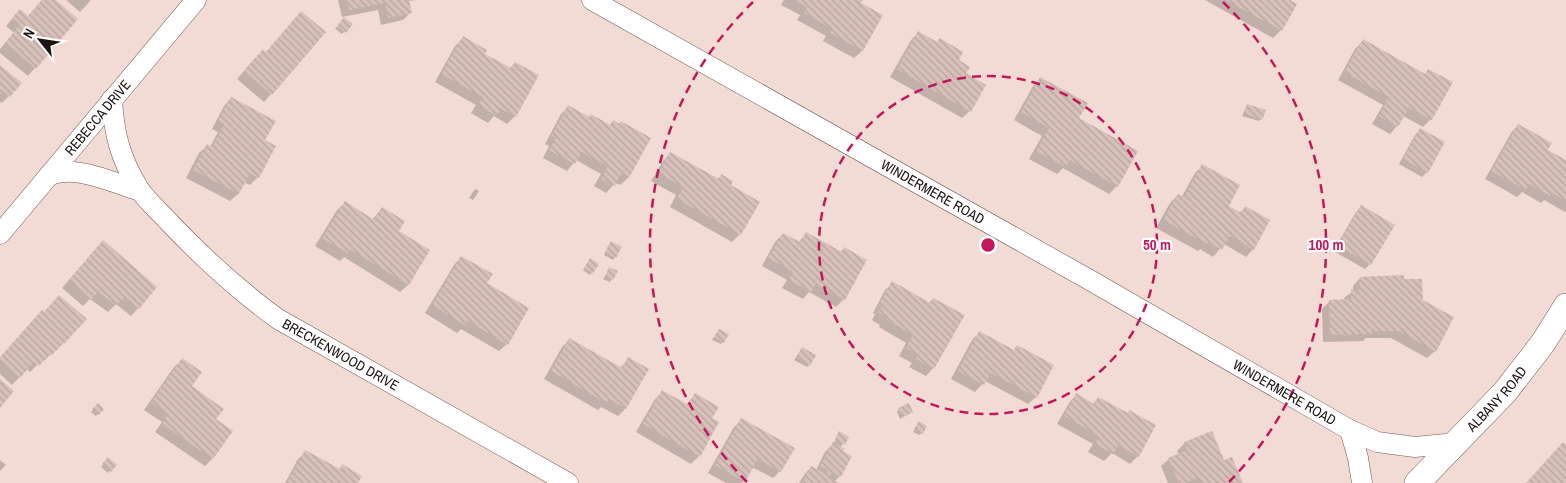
<svg xmlns="http://www.w3.org/2000/svg" width="1566" height="483" viewBox="0 0 1566 483" font-family="'Archivo Narrow',sans-serif">
<defs>
<pattern id="building-back-hatch" width="6" height="6" patternUnits="userSpaceOnUse" patternTransform="scale(1.25)"><rect width="6" height="6" fill="#d6c0b9"/><path d="M-1 5l2 2M0 0l6 6M5-1l2 2" fill="none" stroke="#b7a49e"/></pattern>
</defs>
<rect width="100%" height="100%" fill="#f2dbd4"/>
<g fill="#0003">
<polygon points="42,0 54,0 77,19 28,76 0,53 0,49 14,33 6,26 12,19 20,11 28,17"/>
<polygon points="66,0 91,0 80,12"/>
<polygon points="338,0 416,0 408,1 410,13 403,20 381,25 378,10 342,17"/>
<polygon points="784,0 862,0 860,4 881,15 862,51 854,58 823,41 826,36 797,20 800,15 781,5"/>
<polygon points="1205,0 1287,0 1296,5 1281,30 1273,38"/>
<polygon points="344,19 351,25 342,34 335,29"/>
<polygon points="918,33 957,61 964,74 970,111 962,118 890,77 911,40"/>
<polygon points="463,38 483,54 509,69 515,63 515,116 507,124 494,116 488,123 471,113 476,105 435,82 455,46"/>
<polygon points="1363,41 1424,75 1451,83 1431,119 1423,127 1403,116 1397,126 1390,134 1372,124 1383,105 1338,80 1355,49"/>
<polygon points="255,58 271,94 264,102 237,79"/>
<polygon points="0,66 9,96 2,103 0,102"/>
<polygon points="1041,78 1077,119 1117,186 1109,194 1063,168 1057,174 1029,159 1042,136 1014,120 1033,86"/>
<polygon points="231,98 264,141 258,177 250,185 244,182 238,194 230,201 186,178 199,153 207,146 210,147 218,132 212,129 224,106"/>
<polygon points="1247,105 1261,119 1259,121 1242,116"/>
<polygon points="569,106 589,118 609,126 613,121 619,124 621,122 650,138 628,178 620,185 615,183 606,193 594,186 601,174 576,160 567,171 543,158 549,146 545,144 561,114"/>
<polygon points="1518,125 1546,151 1566,161 1566,211 1565,212 1544,200 1541,203 1522,192 1517,197 1485,179 1511,133"/>
<polygon points="1420,130 1427,172 1422,177 1399,164 1415,135"/>
<polygon points="671,153 717,180 721,176 729,185 758,202 740,234 732,242 670,207 676,195 651,181 663,161"/>
<polygon points="1202,166 1227,207 1239,213 1245,208 1253,249 1246,257 1224,244 1213,257 1200,249 1198,251 1156,228 1170,203 1178,195 1181,198 1195,173"/>
<polygon points="475,189 479,191 473,200 469,198"/>
<polygon points="345,203 372,220 382,208 397,232 428,251 408,285 400,292 344,257 340,261 315,246 337,210"/>
<polygon points="1361,207 1370,264 1365,269 1333,251 1356,212"/>
<polygon points="783,234 798,243 806,234 840,253 844,248 865,260 844,299 836,307 809,292 803,299 782,288 787,280 762,266 775,242"/>
<polygon points="609,245 615,257 613,260 604,255"/>
<polygon points="95,250 138,308 131,316 116,304 108,312 90,299 83,306 62,288"/>
<polygon points="461,257 485,283 507,344 499,351 461,329 457,333 425,313 454,265"/>
<polygon points="588,262 592,272 590,275 583,270"/>
<polygon points="610,268 616,271 610,282 603,279"/>
<polygon points="1360,278 1402,280 1435,351 1427,358 1391,338 1366,338 1363,341 1323,342 1322,309 1330,301 1344,301 1344,298 1353,291 1353,286"/>
<polygon points="893,283 929,303 933,299 933,368 926,376 909,367 912,363 899,356 906,343 879,327 880,325 872,320 875,314 873,313 885,290"/>
<polygon points="85,319 56,351 55,350 44,361 42,360 30,372 27,369 12,385 0,374 0,358"/>
<polygon points="719,330 723,342 721,344 712,340"/>
<polygon points="980,332 1013,351 1017,347 1036,397 1028,404 985,381 975,392 951,379 972,340"/>
<polygon points="569,340 620,368 629,359 625,409 618,416 601,407 598,410 544,379 562,347"/>
<polygon points="802,349 809,365 807,367 794,360"/>
<polygon points="182,360 190,387 214,419 231,431 212,459 205,466 155,432 162,422 144,410 174,367"/>
<polygon points="663,392 686,405 695,395 711,419 699,456 691,464 636,432 655,399"/>
<polygon points="1076,395 1093,404 1098,398 1138,456 1130,464 1112,453 1104,461 1088,452 1093,444 1057,424 1069,403"/>
<polygon points="98,404 103,409 96,416 91,412"/>
<polygon points="899,409 912,412 900,419 897,412"/>
<polygon points="742,420 780,471 773,478 752,467 742,483 726,483 708,473 734,427"/>
<polygon points="917,425 922,433 919,435 913,432"/>
<polygon points="839,433 848,437 840,448 840,476 834,482 836,483 799,483 804,475 811,467 816,470 825,452 834,443"/>
<polygon points="1185,443 1242,483 1168,483 1161,466 1169,459 1179,455 1177,451"/>
<polygon points="306,452 339,470 342,466 357,483 285,483 298,459"/>
<polygon points="108,459 115,465 108,473 101,467"/>
<polygon points="0,460 6,465 0,471"/>
</g>
<g fill="url(#building-back-hatch)">
<polygon points="42,0 56,0 78,19 36,69 5,43 20,24 12,18 20,9 28,16"/>
<polygon points="347,0 409,0 412,13 388,18 385,3 349,10"/>
<polygon points="794,0 863,0 861,3 883,15 863,51 830,33 832,29 804,13 807,7"/>
<polygon points="1226,0 1290,0 1297,4 1282,31"/>
<polygon points="301,11 326,32 272,95 244,71 263,49 266,52"/>
<polygon points="344,17 353,24 346,33 337,26"/>
<polygon points="918,31 937,42 940,38 963,52 959,60 970,67 966,73 986,85 971,112 897,69"/>
<polygon points="463,36 487,50 485,54 511,68 515,62 539,75 516,117 501,109 497,116 478,105 483,97 441,74"/>
<polygon points="1363,39 1425,74 1428,69 1453,82 1432,120 1409,108 1398,127 1379,116 1389,97 1344,72"/>
<polygon points="0,65 22,83 10,97 3,91 0,95"/>
<polygon points="1040,77 1088,103 1079,118 1138,151 1118,187 1070,160 1066,167 1036,151 1049,128 1021,112"/>
<polygon points="231,97 276,121 265,140 276,146 259,178 250,174 239,194 193,170 207,144 212,147 224,124 218,121"/>
<polygon points="1247,104 1266,110 1262,120 1244,113"/>
<polygon points="568,105 589,117 591,114 610,125 613,120 620,124 621,121 651,138 629,178 621,174 615,186 601,179 608,166 582,152 575,164 549,150 556,138 551,136"/>
<polygon points="1518,124 1552,143 1548,150 1566,160 1566,201 1552,193 1550,196 1529,184 1526,190 1491,171"/>
<polygon points="1420,128 1445,142 1428,173 1403,159"/>
<polygon points="670,152 719,179 721,174 733,181 731,185 760,202 741,235 677,199 683,187 658,173"/>
<polygon points="1202,164 1240,185 1229,206 1241,213 1245,206 1270,220 1254,250 1230,236 1222,250 1208,242 1207,244 1163,220 1178,194 1184,197"/>
<polygon points="345,201 374,220 382,207 405,221 399,231 430,250 409,285 351,250 349,254 322,238"/>
<polygon points="1361,205 1395,225 1371,265 1337,245"/>
<polygon points="806,232 842,252 844,247 867,260 845,300 816,284 811,292 789,280 793,272 768,258 783,233 800,242"/>
<polygon points="103,240 157,287 139,309 125,297 116,305 98,292 91,300 69,280"/>
<polygon points="611,241 622,247 616,258 605,252"/>
<polygon points="461,256 493,274 487,283 529,308 508,345 468,321 466,326 432,305"/>
<polygon points="590,258 599,264 593,273 584,268"/>
<polygon points="609,267 618,271 613,280 605,277"/>
<polygon points="1404,275 1404,279 1422,279 1423,300 1454,317 1436,352 1399,331 1372,331 1372,334 1330,335 1329,300 1351,299 1351,289 1359,290 1360,277"/>
<polygon points="892,281 930,303 933,298 965,315 934,369 916,359 918,355 906,348 913,335 886,319 887,317 878,312 882,306 879,305"/>
<polygon points="59,295 87,319 64,344 63,343 52,355 50,353 39,366 34,362 20,378 0,360 0,357 42,310 44,312"/>
<polygon points="719,329 729,334 724,343 714,337"/>
<polygon points="979,331 1014,350 1017,345 1054,365 1037,398 991,373 984,385 958,371"/>
<polygon points="569,338 622,368 628,357 649,369 626,409 609,399 606,403 551,371"/>
<polygon points="802,347 816,355 810,366 796,357"/>
<polygon points="182,358 202,372 192,386 224,409 216,419 233,431 213,459 162,424 168,414 151,402"/>
<polygon points="0,379 14,391 0,408"/>
<polygon points="662,390 688,405 695,393 719,407 712,418 719,422 700,457 643,424"/>
<polygon points="1076,393 1094,404 1098,397 1128,413 1129,410 1156,425 1139,457 1118,445 1113,454 1095,444 1099,436 1064,416"/>
<polygon points="98,403 104,409 99,415 92,409"/>
<polygon points="909,403 913,412 903,417 898,408"/>
<polygon points="741,418 795,448 781,472 758,459 745,482 715,465"/>
<polygon points="919,421 927,426 923,434 914,429"/>
<polygon points="839,431 849,437 845,445 835,440"/>
<polygon points="1212,431 1224,460 1232,457 1243,483 1201,483 1199,477 1184,483 1179,483 1168,458 1187,450 1184,442"/>
<polygon points="833,442 845,449 843,451 852,456 841,477 832,472 830,478 839,483 802,483 811,466 826,474 828,470 820,466"/>
<polygon points="1563,442 1566,444 1566,483 1526,483"/>
<polygon points="305,450 340,469 342,464 362,476 358,483 287,483"/>
<polygon points="108,457 117,465 111,472 102,464"/>
</g>
<g fill="none" stroke-linecap="round" stroke-linejoin="round">
<defs>
<g id="minor">
<path id="s1" d="M592,0L1088,279L1350,430L1377,442L1415,447L1456,443"/>
<path id="s2" d="M112,99C114,134 120,158 139,189C146,200 158,210 167,220C201,256 238,290 278,319L568,483"/>
<path d="M49,175C54,174 59,172 64,172C85,170 119,184 140,191"/>
<path id="s3" d="M0,234L196,0"/>
<polyline points="1350,430 1358,458 1362,483"/>
</g>
<g id="tertiary">
<path id="s4" d="M1417,483L1505,392L1543,343L1566,306"/>
</g>
</defs>
<use href="#minor" stroke="#6c5953" stroke-width="21"/>
<use href="#tertiary" stroke="#6c5953" stroke-width="26"/>
<use href="#minor" stroke="#fff" stroke-width="20"/>
<use href="#tertiary" stroke="#fff" stroke-width="25"/>
</g>
<g fill="none" stroke="#c2185b" stroke-width="2.5" stroke-dasharray="9 6">
<circle cx="988" cy="245" r="169"/>
<path d="M747 482A338 338 0 0 1 753 2M1223 2A338 338 0 0 1 1229 482"/>
</g>
<g text-anchor="middle" dominant-baseline="central" stroke-width="4.5" stroke-linejoin="round" paint-order="stroke">
<g font-size="14" fill="#1c1412" stroke="#fff">
<text stroke="none"><textPath href="#s3" startOffset="152">REBECCA DRIVE</textPath></text>
<text stroke="none"><textPath href="#s1" startOffset="391">WINDERMERE ROAD</textPath></text>
<text stroke="none"><textPath href="#s2" startOffset="358">BRECKENWOOD DRIVE</textPath></text>
<text stroke="none"><textPath href="#s1" startOffset="796">WINDERMERE ROAD</textPath></text>
<text stroke="none"><textPath href="#s4" startOffset="116">ALBANY ROAD</textPath></text>
</g>
</g>
<circle cx="988" cy="245" r="8" fill="#c2185b" stroke="#fff" stroke-width="2.5"/>
<g font-size="15" text-anchor="middle" font-weight="bold" fill="#c2185b" stroke="#fff" stroke-width="4.5" stroke-linejoin="round" paint-order="stroke">
<text x="1157" y="250">50 m</text>
<text x="1326" y="250">100 m</text>
</g>
<g transform="translate(40 40) rotate(300)" stroke="#ffffff" stroke-width="4" paint-order="stroke">
<path d="M0-4L9 19L0 12L-9 19Z" fill="#1c1412"/>
<text y="-8" font-size="14" font-weight="bold" text-anchor="middle" fill="#1c1412">N</text>
</g>
</svg>
